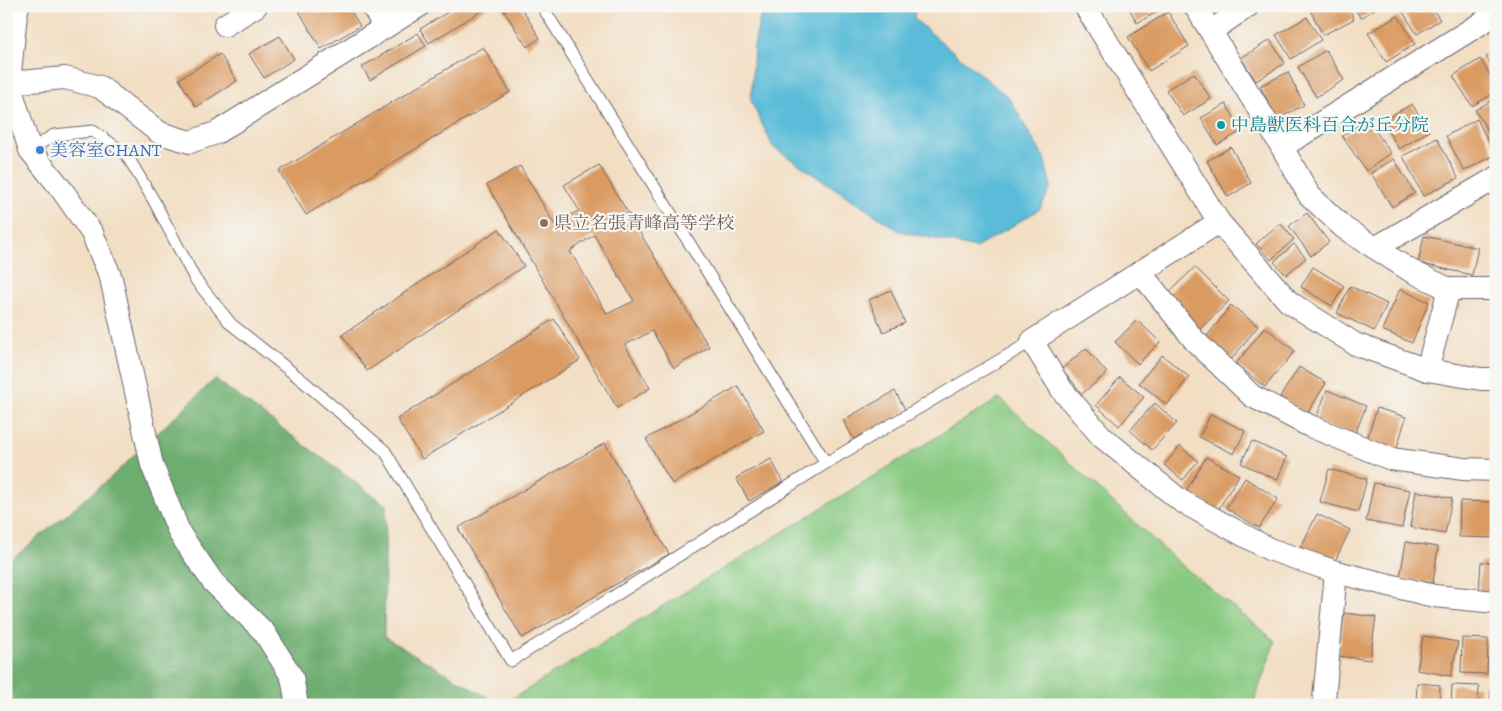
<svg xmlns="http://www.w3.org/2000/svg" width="1502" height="711" viewBox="0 0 1502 711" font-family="Alegreya,'Noto Serif JP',serif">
<rect width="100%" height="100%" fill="#f6f6f2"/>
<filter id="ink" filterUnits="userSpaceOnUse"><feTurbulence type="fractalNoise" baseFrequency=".02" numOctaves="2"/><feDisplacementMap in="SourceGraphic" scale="10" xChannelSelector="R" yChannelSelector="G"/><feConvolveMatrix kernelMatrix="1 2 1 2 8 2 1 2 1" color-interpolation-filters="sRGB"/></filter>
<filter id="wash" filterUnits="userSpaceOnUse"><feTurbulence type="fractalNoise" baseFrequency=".0096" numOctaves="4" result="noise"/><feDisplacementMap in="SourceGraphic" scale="20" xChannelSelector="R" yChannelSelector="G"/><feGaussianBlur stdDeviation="1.12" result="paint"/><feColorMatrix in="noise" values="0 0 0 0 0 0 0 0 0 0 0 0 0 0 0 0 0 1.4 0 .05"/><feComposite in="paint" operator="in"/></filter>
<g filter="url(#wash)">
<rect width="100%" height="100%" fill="#f2dec3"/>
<polygon fill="#89ca82" stroke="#56765e" points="1000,398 1179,563 1275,641 1253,705 502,705"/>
<polygon fill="#6eae70" stroke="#486856" points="215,379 386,505 384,637 501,705 6,705 6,564 108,480"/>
<polygon fill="#5abcd8" stroke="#3e6f8a" points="763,6 910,6 915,9 914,19 1009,98 1044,158 1051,187 1040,209 976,248 899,231 773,147 751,101 754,45"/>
<g id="blocks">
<g fill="#da9b64" fill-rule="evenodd">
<polygon points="308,6 348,6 360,26 321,49 299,11"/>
<polygon points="458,6 487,6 488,7 429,43 420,29"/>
<polygon points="501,6 520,6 540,38 527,47"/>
<polygon points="1128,6 1168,6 1137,23"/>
<polygon points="1317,6 1348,6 1354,19 1323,35 1310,10"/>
<polygon points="1353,6 1379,6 1361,18"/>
<polygon points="1399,6 1431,6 1440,20 1417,34"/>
<polygon points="1168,12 1189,46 1149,71 1128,37"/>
<polygon points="1398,16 1415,44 1386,62 1368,33"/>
<polygon points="1307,17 1321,40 1291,59 1276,35"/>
<polygon points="418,33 426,46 370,80 362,67"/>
<polygon points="280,36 294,59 264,78 249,54"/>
<polygon points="1270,40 1285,63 1256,81 1241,58"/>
<polygon points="483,47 510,92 306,215 279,171"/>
<polygon points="1326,50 1344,80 1316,97 1298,67"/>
<polygon points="1496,51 1496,73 1486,57"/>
<polygon points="220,54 237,81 196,107 179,79"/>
<polygon points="1480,59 1496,85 1496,92 1472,106 1453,76"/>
<polygon points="1288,72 1304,105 1277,119 1260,86"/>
<polygon points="1194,73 1211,99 1183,116 1166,90"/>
<polygon points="1496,98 1496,144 1475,110"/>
<polygon points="1226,104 1242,131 1217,145 1201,118"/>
<polygon points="1412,104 1429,131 1399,149 1382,121"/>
<polygon points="1367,119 1391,153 1366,171 1342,136"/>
<polygon points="1477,119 1495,155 1464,171 1446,136"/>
<polygon points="1437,138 1458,178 1423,196 1403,156"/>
<polygon points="1231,147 1251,183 1228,197 1207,161"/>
<polygon points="1394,159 1415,193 1392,207 1371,173"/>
<path d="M599,165L709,347L674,368L652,331L625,345L650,388L617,408L487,185L520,166L555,225L579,210L564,185ZM594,235L634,301L607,314L570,251Z"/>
<polygon points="1307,213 1329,242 1311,256 1289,226"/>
<polygon points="1280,223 1294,239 1271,260 1256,244"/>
<polygon points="499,229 524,266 367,371 342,335"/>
<polygon points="1424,236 1478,248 1472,275 1418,263"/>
<polygon points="1294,244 1306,258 1286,275 1274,262"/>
<polygon points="1195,267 1229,301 1198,331 1164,297"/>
<polygon points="1313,267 1344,286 1332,306 1301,287"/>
<polygon points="1350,286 1387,304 1374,331 1337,313"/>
<polygon points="1400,289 1429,302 1412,343 1382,330"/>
<polygon points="891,290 905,323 883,332 869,300"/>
<polygon points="1231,305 1258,326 1232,359 1205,339"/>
<polygon points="554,319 580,360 422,459 397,419"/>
<polygon points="1137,320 1160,342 1138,364 1115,342"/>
<polygon points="1265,327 1295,351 1265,387 1236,364"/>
<polygon points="1086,348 1107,373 1082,394 1062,369"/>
<polygon points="1162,355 1189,377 1167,405 1139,383"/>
<polygon points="1299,367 1326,383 1307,414 1280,397"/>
<polygon points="1120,377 1144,397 1119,426 1096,405"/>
<polygon points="738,386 764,431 672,484 646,439"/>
<polygon points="1327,390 1366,406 1354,437 1315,421"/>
<polygon points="895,391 906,411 854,439 843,420"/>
<polygon points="1155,403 1177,423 1152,450 1130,430"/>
<polygon points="1377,408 1406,417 1396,451 1366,441"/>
<polygon points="1211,414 1245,431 1234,454 1199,437"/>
<polygon points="1252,441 1287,457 1277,480 1241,463"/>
<polygon points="605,443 669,554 522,638 458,528"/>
<polygon points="1180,446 1198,461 1183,480 1164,465"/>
<polygon points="1206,457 1239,475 1218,510 1186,491"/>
<polygon points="771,459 783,482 749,501 736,478"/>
<polygon points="1329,469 1367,479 1358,512 1320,502"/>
<polygon points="1245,478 1278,499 1259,528 1226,508"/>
<polygon points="1374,483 1410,490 1402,528 1366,521"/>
<polygon points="1416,491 1452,498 1445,534 1410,527"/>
<polygon points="1460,501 1496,502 1496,538 1459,537"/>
<polygon points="1317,514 1350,530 1333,565 1300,549"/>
<polygon points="1406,542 1438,547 1433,583 1400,578"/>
<polygon points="1481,562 1496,563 1496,593 1479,592"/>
<polygon points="1344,613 1376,617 1370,660 1339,656"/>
<polygon points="1423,636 1458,642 1451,676 1417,670"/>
<polygon points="1462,638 1488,639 1487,674 1461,673"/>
<polygon points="1494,650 1496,650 1496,674 1493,674"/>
<polygon points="1417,683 1440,685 1439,705 1416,705"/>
<polygon points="1452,685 1479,686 1478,705 1451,705"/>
<polygon points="1491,690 1496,690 1496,705 1490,705"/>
</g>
</g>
</g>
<g filter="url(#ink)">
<use href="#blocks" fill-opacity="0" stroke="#6b646b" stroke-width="1"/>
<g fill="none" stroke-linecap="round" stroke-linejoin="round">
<defs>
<g id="service">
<polyline points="542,6 826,463"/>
<polyline points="30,150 54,135 93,131 126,154 154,201 195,279 231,324 303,381 385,451 511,661 826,463 1032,341"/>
</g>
<g id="minor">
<polyline points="18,6 16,14 9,83 30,150 62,190 92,233 111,278 152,465 180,534 213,582 264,632 292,677 297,705"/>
<polyline points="372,6 385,27"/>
<polyline points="1085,6 1219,222 1289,302 1355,344 1427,370 1481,379 1496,379"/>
<polyline points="1195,6 1282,147 1309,195 1344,228 1411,271 1449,289 1496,289"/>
<polyline points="225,25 256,6"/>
<polyline points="1211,31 1248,6"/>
<polyline points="9,83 65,78 100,87 160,133 190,142 216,133 419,6"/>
<polyline points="1282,147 1496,14"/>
<polyline points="1219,222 1032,341 1062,390 1102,437 1181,501 1269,549 1336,572 1434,596 1496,602"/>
<polyline points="1375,248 1496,178"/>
<polyline points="1140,272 1195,341 1252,396 1310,426 1391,459 1464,469 1496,470"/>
<polyline points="1427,370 1449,289"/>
<polyline points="1326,705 1324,699 1336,572"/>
</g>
</defs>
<use href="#service" stroke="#6b646b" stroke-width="13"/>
<use href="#minor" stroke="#6b646b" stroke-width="24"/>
<use href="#service" stroke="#fff" stroke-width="11"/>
<use href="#minor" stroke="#fff" stroke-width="22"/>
</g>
</g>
<circle fill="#0f9aa8" stroke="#f6f6f2" stroke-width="2" cx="1221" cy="125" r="5"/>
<circle fill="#3f7fe0" stroke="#f6f6f2" stroke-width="2" cx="40" cy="150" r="5"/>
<circle fill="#8d6e63" stroke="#f6f6f2" stroke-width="2" cx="544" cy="223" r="5"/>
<g text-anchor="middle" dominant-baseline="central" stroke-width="4.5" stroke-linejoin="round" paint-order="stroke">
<g font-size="18" fill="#0d838f" stroke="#f6f6f2" text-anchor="start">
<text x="1231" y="125">中島獣医科百合が丘分院</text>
</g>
<g font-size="18" fill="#366cbe" stroke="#f6f6f2" text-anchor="start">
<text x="50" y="150">美容室CHANT</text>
</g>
<g font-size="18" fill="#785e54" stroke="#f6f6f2" text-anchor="start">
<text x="554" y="223">県立名張青峰高等学校</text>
</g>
</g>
<rect width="1502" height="711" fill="none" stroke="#f6f6f2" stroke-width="25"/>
</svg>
